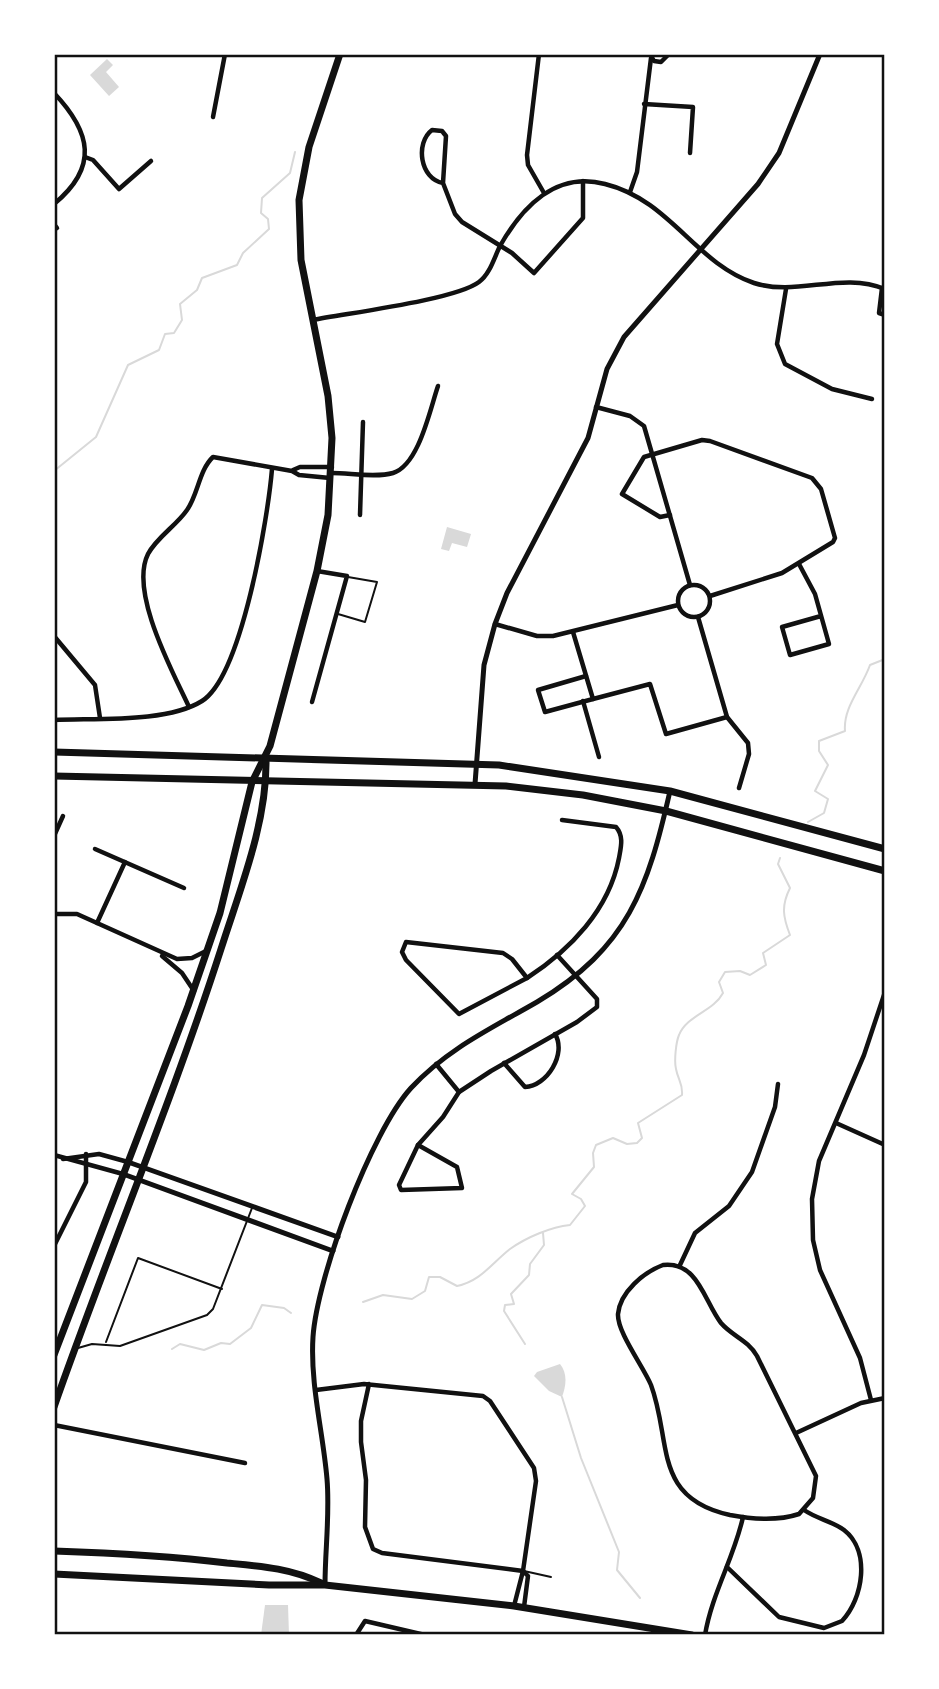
<svg xmlns="http://www.w3.org/2000/svg" width="939" height="1689" viewBox="0 0 939 1689" font-family="Barlow,sans-serif">
<rect width="100%" height="100%" fill="#fff"/>
<g fill="#d9d9d9">
<polygon points="107,59 113,65 106,72 119,87 109,96 90,75"/>
<polygon points="447,527 471,534 467,547 452,543 449,551 441,549"/>
<path d="M560,1364C568,1374 566,1386 562,1397L549,1391L534,1376L537,1372Z"/>
<polygon points="265,1605 288,1605 289,1635 261,1635"/>
</g>
<g fill="none" stroke-linecap="round" stroke-linejoin="round">
<g stroke="#d9d9d9" stroke-width="2">
<polyline points="54,471 96,437 128,365 159,350 165,334 174,333 182,320 180,304 197,290 202,278 237,265 243,253 269,229 268,219 261,213 262,198 290,173 295,152"/>
<polyline points="54,477 54,494"/>
<path d="M808,822L824,813L828,799L815,791L828,765L819,751V741L845,731C843,707 862,688 870,665L885,659"/>
<path d="M363,1302L383,1295L412,1299L425,1291L429,1277H440L457,1286C481,1281 492,1263 510,1249C527,1237 551,1227 570,1225L585,1206L581,1199L572,1194L594,1167L593,1153L596,1145L613,1138L627,1144L637,1143L642,1138L638,1123L682,1095C683,1083 678,1080 676,1069C674,1061 676,1042 679,1035C687,1015 713,1012 723,993L719,982L725,972L740,971L750,975L766,965L763,953L790,935C783,917 781,906 790,888L778,864L780,858"/>
<polyline points="525,1344 504,1311 505,1305 514,1304 511,1294 529,1275 530,1264 544,1245 543,1233"/>
<polyline points="172,1349 180,1344 204,1350 221,1343 230,1344 251,1328 262,1305 284,1308 291,1313"/>
<polyline points="562,1397 581,1458 619,1552 617,1570 640,1598"/>
</g>
<g stroke="#111" stroke-width="2">
<polyline points="338,614 365,622 377,582 348,577"/>
<polyline points="106,1342 138,1258 222,1289"/>
<polyline points="78,1348 92,1344 120,1346 207,1315 213,1309 252,1208"/>
<polyline points="524,1571 551,1577"/>
</g>
<g stroke="#111" stroke-width="4.5">
<polyline points="539,54 527,155 528,165 544,193"/>
<polyline points="650,54 654,61 661,62 669,54"/>
<path d="M54,93C91,132 99,167 54,204"/>
<polyline points="644,104 693,107 690,153"/>
<polyline points="213,117 225,54"/>
<polyline points="85,157 93,160 119,189 151,161"/>
<path d="M443,183C420,179 415,143 432,130L442,131L446,136L443,183L455,214L462,222L512,253L534,273L583,218V181"/>
<polyline points="630,192 637,172 651,58"/>
<polyline points="54,224 57,228 54,230"/>
<polyline points="882,288 879,313 885,315"/>
<polyline points="786,289 777,344 785,364 832,389 872,399"/>
<path d="M313,320C348,313 455,300 479,282C490,274 494,258 500,246C522,207 556,171 605,184C670,200 695,263 754,283C798,297 841,271 885,289"/>
<polyline points="596,407 630,416 644,426 690,585"/>
<polyline points="293,470 300,467 332,467"/>
<path d="M332,473C350,473 376,478 393,473C419,465 430,409 438,386"/>
<polyline points="360,515 363,422"/>
<polyline points="670,515 660,517 622,494 644,457 702,440 710,441 812,478 821,489 835,538 833,542 782,573 710,596"/>
<polyline points="799,564 815,594 829,644 790,655 782,627 821,616"/>
<circle cx="694" cy="601" r="16"/>
<polyline points="698,617 727,717 748,743 749,754 739,788"/>
<polyline points="495,624 537,636 553,636 678,605"/>
<polyline points="573,632 593,699 650,684 666,734 727,717"/>
<polyline points="54,636 95,685 100,718"/>
<polyline points="586,676 538,690 545,712 593,699"/>
<polyline points="583,701 599,757"/>
<polyline points="312,702 347,576 317,571"/>
<path d="M189,707C173,672 129,592 148,554C157,537 176,526 187,510C198,495 199,470 213,457L292,471L299,475L330,478"/>
<path d="M54,720C96,718 167,723 202,701C242,676 268,517 272,469"/>
<polyline points="54,836 63,816"/>
<polyline points="95,849 184,888"/>
<polyline points="54,914 77,914 177,959 192,958 206,951"/>
<polyline points="97,923 125,862"/>
<polygon points="406,942 503,953 512,959 527,978 459,1014 406,960 402,952"/>
<polyline points="162,956 182,973 194,991"/>
<path d="M527,978C570,950 609,910 619,858C621,847 624,836 616,827L562,820"/>
<path d="M504,1063L525,1087C547,1086 567,1054 555,1034"/>
<polyline points="436,1064 459,1092"/>
<polyline points="836,1123 885,1145"/>
<polyline points="418,1145 443,1117 459,1092 491,1071 577,1022 597,1007 597,999 557,955"/>
<polygon points="418,1145 457,1167 462,1188 401,1190 399,1185"/>
<polyline points="54,1155 123,1174"/>
<polyline points="63,1159 99,1154 128,1162"/>
<polyline points="54,1246 86,1182 86,1154"/>
<path d="M663,1265C698,1261 704,1301 721,1323C732,1336 748,1340 757,1356L816,1476L813,1498L799,1514C778,1521 751,1519 730,1515C652,1498 672,1441 651,1385C643,1366 617,1332 618,1314C620,1292 644,1272 663,1265Z"/>
<polyline points="680,1265 695,1233 729,1206 752,1172 775,1107 778,1084"/>
<polyline points="316,1390 364,1384 483,1396 490,1401 534,1468 536,1481 523,1571 382,1553 373,1549 365,1527 366,1480 361,1442 361,1421 369,1384"/>
<polyline points="871,1400 860,1358 820,1270 813,1240 812,1199 819,1161 864,1055 885,992"/>
<polyline points="54,1425 245,1463"/>
<polyline points="796,1433 861,1403 885,1398"/>
<path d="M727,1567L779,1617L824,1628L842,1621C863,1599 871,1551 844,1530C832,1521 817,1519 804,1510"/>
<polyline points="523,1571 528,1576 524,1607"/>
<polyline points="514,1606 523,1571"/>
<polyline points="356,1635 365,1621 425,1635"/>
<path d="M705,1635C712,1593 734,1558 743,1517"/>
</g>
<g stroke="#111" stroke-width="5">
<polyline points="475,784 484,665 495,624 507,593 588,438 607,369 624,337 758,184 779,153 820,54"/>
<polyline points="128,1162 338,1237"/>
<polyline points="123,1174 333,1251"/>
<path d="M325,1585C325,1550 330,1514 327,1479C323,1432 310,1384 313,1337C317,1277 371,1132 411,1088C447,1049 492,1028 537,1002C628,948 648,888 670,791"/>
</g>
<g stroke="#111" stroke-width="7">
<polyline points="54,752 499,765 670,791 885,849"/>
<polyline points="54,776 506,786 583,795 666,811 885,871"/>
<polyline points="54,1355 188,1006 220,913 252,782 270,746 317,571 328,515 332,438 328,396 301,260 299,200 309,147 340,54"/>
<path d="M54,1407C108,1253 171,1104 221,949C240,889 267,823 266,760"/>
<path d="M54,1551C112,1553 169,1556 227,1563C259,1566 291,1568 321,1583"/>
<polyline points="54,1574 269,1585 325,1585 514,1606 692,1635"/>
</g>
</g>
<rect width="939" height="1689" fill="none" stroke="#ffffff" stroke-width="112"/>
<rect x="56" y="56" width="827" height="1577" fill="none" stroke="#111" stroke-width="2.5"/>
</svg>
